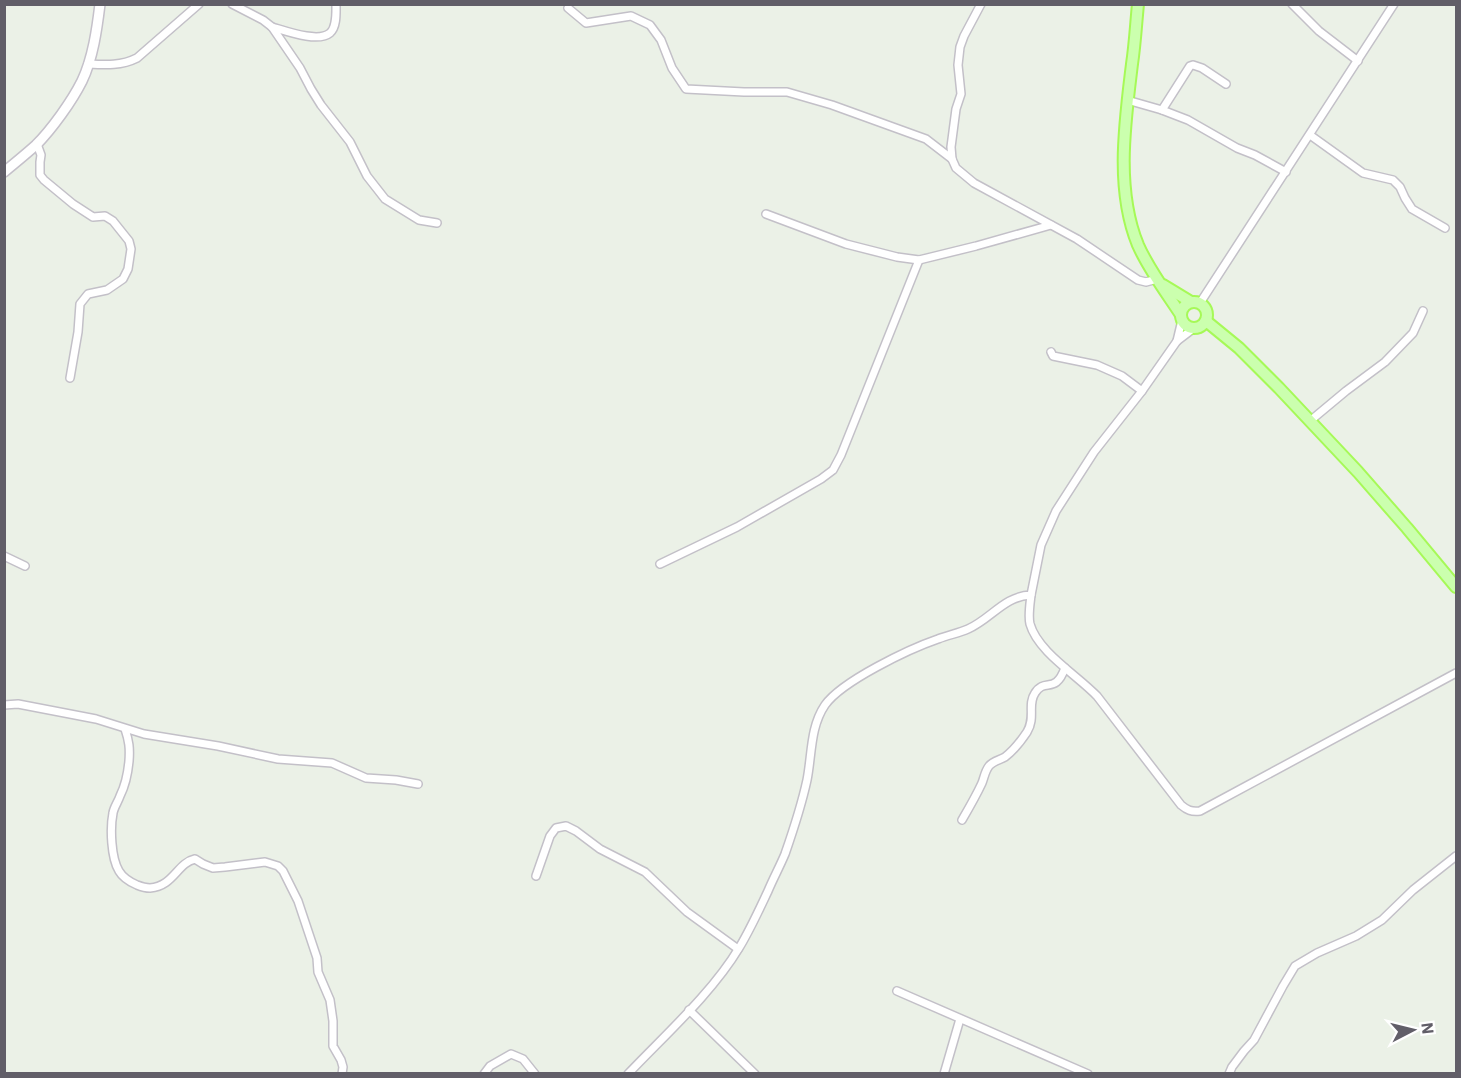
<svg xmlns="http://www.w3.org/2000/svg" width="1461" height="1078" viewBox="0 0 1461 1078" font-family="'IBM Plex Sans',sans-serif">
<rect width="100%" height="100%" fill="#ebf1e7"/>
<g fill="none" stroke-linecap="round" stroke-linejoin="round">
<defs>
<g id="street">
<polyline points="232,4 263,20 272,27 300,68 311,89 321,105 350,142 367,176 385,199 419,220 437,223"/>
<polyline points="981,4 964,36 960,47 958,65 961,94 956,109 951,147 952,159 956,168 974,183 1077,239 1138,280 1146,282 1157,279"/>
<polyline points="1292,4 1319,31 1358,61"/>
<polyline points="568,8 586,23 631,16 650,25 661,40 672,68 686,89 744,92 787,92 832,105 926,139 952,159"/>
<path d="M272,27C286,31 318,43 330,33C337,27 336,13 336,4"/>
<path d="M88,64C106,65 121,66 137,58L199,4"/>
<polyline points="1127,100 1162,110 1190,66 1193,65 1202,68 1226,84"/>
<polyline points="1162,110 1188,120 1237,148 1255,155 1286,172"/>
<polyline points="1310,135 1363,173 1393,180 1400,187 1405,198 1412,209 1445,228"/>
<polyline points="37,144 41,155 40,162 40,175 44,180 73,204 93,217 105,216 113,221 129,241 131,249 128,269 123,279 107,290 88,294 80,304 78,332 70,378"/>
<polyline points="766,214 846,244 897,257 919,260 976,246 1051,225"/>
<polyline points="1200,303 1394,4"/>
<polyline points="1182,320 1177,341 1194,328"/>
<polyline points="1051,352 1053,356 1097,365 1122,376 1142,391"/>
<polyline points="1310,421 1346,391 1385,362 1413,333 1423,311"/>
<polyline points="4,556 25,566"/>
<polyline points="660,564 737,527 821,479 833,470 841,455 919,260"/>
<path d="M1031,595C1030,604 1028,616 1030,624C1038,652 1077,675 1097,696L1181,805C1187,810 1191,812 1200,811L1456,673"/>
<polyline points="4,705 18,704 96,719 144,734 218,746 278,759 332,763 366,778 396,780 418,784"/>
<path d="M125,729C129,741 130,748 129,761C128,772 125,786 120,796C118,802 114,807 113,813C110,828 111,858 119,871C123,878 130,882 137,885C142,887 145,888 150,888C174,886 177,863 195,859L203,864L213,868L225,867L265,862L278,866L283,871L298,901L317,958L318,972L330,1000L333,1021V1046L341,1060L343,1067L342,1074"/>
<path d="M962,820C969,808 976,796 982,783C984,778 985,771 989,766C993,761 1000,760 1005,757C1013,751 1021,741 1027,732C1036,717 1027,705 1035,693C1045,677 1055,695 1065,668"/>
<polyline points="536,876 550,836 556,828 566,826 576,831 600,849 645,872 687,912 738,949"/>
<polyline points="897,991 1088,1074"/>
<polyline points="689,1010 755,1074"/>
<polyline points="484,1074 490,1066 511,1054 523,1059 535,1074"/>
<path d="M628,1074C665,1035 712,993 739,948C750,930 759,910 768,891C773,879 780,866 785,854C793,831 802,803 807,780C812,755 810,727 825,705C842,681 909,649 938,639C948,635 959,633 968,629C991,619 1004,596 1031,595L1041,545L1056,511L1094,452L1142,391L1177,341"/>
<polyline points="944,1074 960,1019"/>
<polyline points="1229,1074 1232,1067 1244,1051 1254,1040 1283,986 1295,966 1317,953 1356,936 1382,920 1413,890 1456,856"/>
</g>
<path id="secondary" d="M4,172C15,163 26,154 36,145C52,129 72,101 82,81C93,58 97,29 100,4"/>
<g id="primary">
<path d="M1138,4C1136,24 1135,44 1132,64C1125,122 1115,189 1138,245C1149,270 1166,292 1181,315"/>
<polyline points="1163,285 1191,302"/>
<circle cx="1194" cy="315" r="13"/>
<polyline points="1206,321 1239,348 1279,388 1358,472 1407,528 1456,587"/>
</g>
</defs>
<use href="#street" stroke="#c3c0c8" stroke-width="10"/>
<use href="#secondary" stroke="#c5c1ca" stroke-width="12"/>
<use href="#primary" stroke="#a6f957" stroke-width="14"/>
<use href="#street" stroke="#fff" stroke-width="7"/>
<use href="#secondary" stroke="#fff" stroke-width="9"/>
<use href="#primary" stroke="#cbffae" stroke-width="10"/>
</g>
<rect width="1461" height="1078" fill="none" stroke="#615e68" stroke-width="12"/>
<g transform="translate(1413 1030) rotate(83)" stroke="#ffffff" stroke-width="4.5" paint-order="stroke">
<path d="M0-4.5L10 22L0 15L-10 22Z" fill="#615e68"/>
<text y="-9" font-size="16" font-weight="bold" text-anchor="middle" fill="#615e68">N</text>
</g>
</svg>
